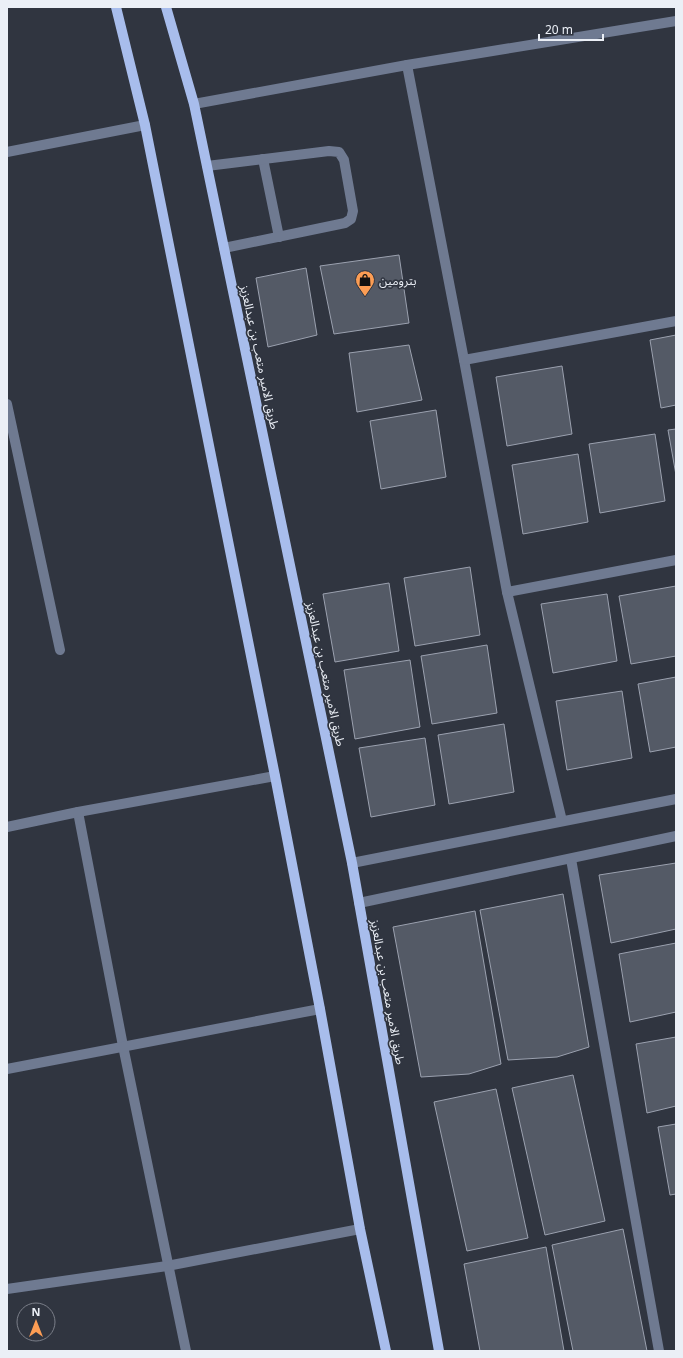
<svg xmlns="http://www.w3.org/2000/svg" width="683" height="1358" viewBox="0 0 683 1358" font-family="'Noto Sans','Noto Sans Arabic',sans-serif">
<rect width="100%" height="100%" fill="#303540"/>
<g fill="#545a66" stroke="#9ba1af">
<polygon points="399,255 409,323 334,334 320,266"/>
<polygon points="306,268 317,335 268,347 256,278"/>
<polygon points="676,335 676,405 661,408 650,340"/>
<polygon points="409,345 422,400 357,412 349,353"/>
<polygon points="562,366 572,434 507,446 496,377"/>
<polygon points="436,410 446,477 381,489 370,421"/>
<polygon points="676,429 676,475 668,430"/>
<polygon points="655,434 665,501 600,513 589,444"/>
<polygon points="578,454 588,522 523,534 512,465"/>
<polygon points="470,567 480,635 415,646 404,578"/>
<polygon points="389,583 399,651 335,662 323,594"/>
<polygon points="676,586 676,656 631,664 619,596"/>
<polygon points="607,594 617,661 553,673 541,604"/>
<polygon points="487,645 497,713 432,724 421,656"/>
<polygon points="410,660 420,727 355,739 344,670"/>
<polygon points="676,677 676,747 650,752 638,684"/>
<polygon points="622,691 632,758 567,770 556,701"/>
<polygon points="504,724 514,792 449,804 438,735"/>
<polygon points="425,738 435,805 371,817 359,748"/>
<polygon points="676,863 676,929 611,943 599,875"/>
<polygon points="563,894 589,1047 557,1057 508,1060 480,910"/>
<polygon points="475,911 501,1064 469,1074 421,1077 393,927"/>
<polygon points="676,943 676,1012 630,1022 619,954"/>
<polygon points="676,1037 676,1106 647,1113 636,1044"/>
<polygon points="573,1075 605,1221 545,1235 512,1088"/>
<polygon points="496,1089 528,1238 467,1251 434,1102"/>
<polygon points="676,1124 676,1194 670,1195 658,1127"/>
<polygon points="623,1229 647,1351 573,1351 552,1245"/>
<polygon points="546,1247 564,1351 480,1351 464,1264"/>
</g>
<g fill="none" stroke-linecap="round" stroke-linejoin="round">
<g stroke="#6f7a91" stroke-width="10">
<polyline points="407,65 464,360 507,592 562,821"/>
<polyline points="194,104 407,65 676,21"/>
<polyline points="7,152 145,125"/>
<polyline points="263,159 279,237"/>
<polyline points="207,166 329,151 339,152 344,160 353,211 351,219 345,223 224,248"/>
<polyline points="464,360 676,321"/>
<polyline points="7,404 60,650"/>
<polyline points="507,592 676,560"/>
<polyline points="78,812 123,1046 186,1351"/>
<polyline points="7,827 78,812 275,776"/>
<polyline points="571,859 659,1351"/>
<polyline points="352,863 676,799"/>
<polyline points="359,903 676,836"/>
<polyline points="7,1069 320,1009"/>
<polyline points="7,1289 167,1266 360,1229"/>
</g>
<g stroke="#a8bdec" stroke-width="10">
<polyline points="116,7 145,125 275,776 320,1009 360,1229 386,1351"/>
<polyline points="166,7 194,104 352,863 439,1351"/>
</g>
</g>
<defs>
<symbol id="shop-pin" viewBox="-11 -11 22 30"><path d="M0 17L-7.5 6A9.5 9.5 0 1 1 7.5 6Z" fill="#fc9d54" stroke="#303540"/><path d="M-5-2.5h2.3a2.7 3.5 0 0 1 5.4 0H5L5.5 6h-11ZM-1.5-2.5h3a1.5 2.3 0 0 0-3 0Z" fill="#111"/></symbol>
</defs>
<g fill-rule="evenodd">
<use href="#shop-pin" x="354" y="269" width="22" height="30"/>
</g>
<g text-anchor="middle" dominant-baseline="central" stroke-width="3.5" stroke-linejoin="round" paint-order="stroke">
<g font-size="12" fill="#ebeff6" stroke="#303540" text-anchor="start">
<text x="379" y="280">بترومين</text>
</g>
<g font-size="12" fill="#ebeff6" stroke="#303540">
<text transform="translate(260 357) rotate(78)">طريق الامير متعب بن عبدالعزيز</text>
<text transform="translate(326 674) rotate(78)">طريق الامير متعب بن عبدالعزيز</text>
<text transform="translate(388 992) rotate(80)">طريق الامير متعب بن عبدالعزيز</text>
</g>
</g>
<rect width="683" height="1358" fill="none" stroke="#ebeff6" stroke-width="16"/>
<g transform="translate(36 1322)"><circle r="19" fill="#303540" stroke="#7b7f89"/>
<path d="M0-3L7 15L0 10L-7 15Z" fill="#fc9d54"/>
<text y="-6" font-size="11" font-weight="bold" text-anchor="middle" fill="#ebeff6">N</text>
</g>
<path d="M539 34v6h64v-6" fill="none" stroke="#ebeff6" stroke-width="2"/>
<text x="545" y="34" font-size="12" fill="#ebeff6" stroke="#303540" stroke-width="3" paint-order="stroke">20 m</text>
</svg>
